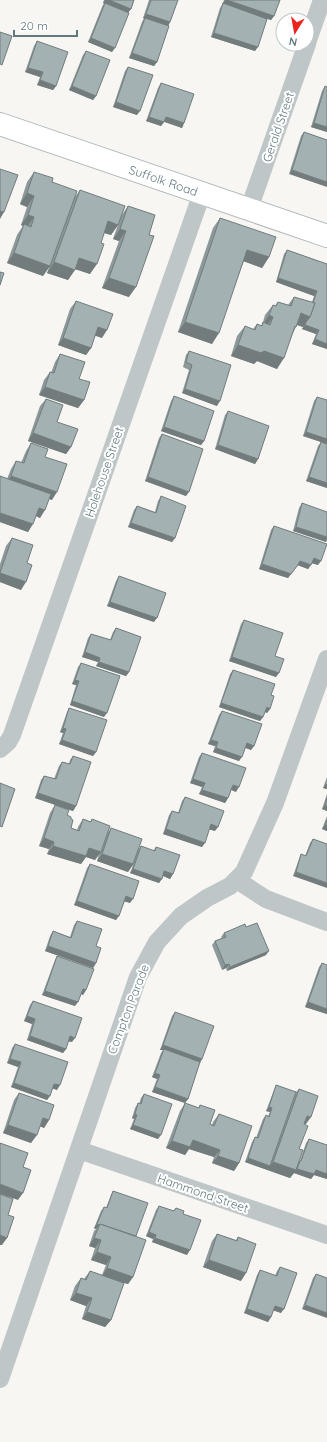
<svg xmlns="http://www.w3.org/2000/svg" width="327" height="1442" viewBox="0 0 327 1442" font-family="Quicksand,sans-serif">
<rect width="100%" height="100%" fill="#f7f6f3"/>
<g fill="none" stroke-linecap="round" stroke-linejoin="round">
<defs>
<g id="secondary">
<path id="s1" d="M0,124L327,236"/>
</g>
</defs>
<use href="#secondary" stroke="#afb8bb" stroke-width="24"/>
<g stroke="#bfc6c8" stroke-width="18">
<polyline points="307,43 322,0"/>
<polyline points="249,209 307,44"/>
<polyline points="0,749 8,742 12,735 202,193"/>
<polyline points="237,880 266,899 327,922"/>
<polyline points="79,1150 327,1235"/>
<polyline points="0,1379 138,977 157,942 181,916 207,898 230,886 244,872 275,803 327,659"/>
</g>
<use href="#secondary" stroke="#fff" stroke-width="22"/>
</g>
<g fill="#8c989a">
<polygon points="104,0 134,0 131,9 128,12 112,52 88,42 102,7 104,3 103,3"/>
<polygon points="149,0 178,0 170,22 168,26 157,62 154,66 129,58 142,22 144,18 143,18"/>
<polygon points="224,0 280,0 274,16 271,20 267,19 255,51 211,37 220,8 223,4"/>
<polygon points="37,41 56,86 53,90 37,85 40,77 25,72 34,46"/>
<polygon points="86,51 96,96 93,100 69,90 83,55"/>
<polygon points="128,67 137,115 113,107 125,71"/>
<polygon points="161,83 184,123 182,128 164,122 161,126 146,121 158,88"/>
<polygon points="325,86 327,132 311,127 322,91"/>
<polygon points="304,132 327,140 289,174 301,136"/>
<polygon points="34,172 52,182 74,198 80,190 118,225 111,235 104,233 90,274 75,269 68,280 47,273 49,267 43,276 7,263 17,235 23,226 21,225 27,207 20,204 27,182"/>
<polygon points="128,206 129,297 102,288 119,241 113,239 121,216"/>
<polygon points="220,218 269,257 262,268 244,261 212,344 178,332 213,228"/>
<polygon points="287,250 327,264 327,349 312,344 316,334 302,329 303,327 297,325 294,331 277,369 257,361 254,364 231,356 237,336 245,326 253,329 257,324 261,326 263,322 265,315 273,305 275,306 278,302 288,305 294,297 312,302 314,296 276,282 284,254"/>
<polygon points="76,301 102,338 95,335 91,348 86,355 58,345 70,309"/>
<polygon points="189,351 217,406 182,393 189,370 183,367 186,355"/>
<polygon points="60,354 79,379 84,400 78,408 39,395 44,380 50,372 51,373 55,362"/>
<polygon points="174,396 204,441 201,445 161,431 171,401"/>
<polygon points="317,397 327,444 327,488 306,481 318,446 321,442 303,436 314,401"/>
<polygon points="46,399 57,422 71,447 66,454 28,441 40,406"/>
<polygon points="228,411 258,459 255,464 215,449 225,415"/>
<polygon points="162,434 186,496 145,481 159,438"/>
<polygon points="31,443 45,457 52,500 49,499 40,518 36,516 28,532 0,522 0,476 7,479 11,469 16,461 21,463 26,451"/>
<polygon points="161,496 175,538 172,542 128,527 134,510 137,506 155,512 158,501"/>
<polygon points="302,503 326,542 293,531 299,508"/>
<polygon points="274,526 318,565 312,563 308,569 298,565 294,570 288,578 259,569 271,530"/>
<polygon points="12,538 27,563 21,590 0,582 0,564 6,546"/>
<polygon points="119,576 154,622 107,606 116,581"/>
<polygon points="244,620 275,656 276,677 229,661 241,624"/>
<polygon points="116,628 129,672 126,676 96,666 98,662 82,657 88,638 91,634 110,640 113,632"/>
<polygon points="81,663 104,717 70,705 76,685 72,684 78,667"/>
<polygon points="233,670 271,695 270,709 267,713 265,712 263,717 260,721 219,707 230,674"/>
<polygon points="69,708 96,752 93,756 59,744 63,733 60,732 67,712"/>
<polygon points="222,711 254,746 251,750 245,748 239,761 213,752 215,746 208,744 219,715"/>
<polygon points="202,753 236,792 231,790 228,798 225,803 199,794 202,787 190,783 199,757"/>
<polygon points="73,756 76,806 73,811 35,798 41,780 44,776 54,779 59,766 62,762 69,764 70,760"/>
<polygon points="327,777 327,789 323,788"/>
<polygon points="327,794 327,811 322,809"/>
<polygon points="185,797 215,831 209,829 202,847 163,834 169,815 172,811 178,813 182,801"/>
<polygon points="55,805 67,815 71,828 77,830 78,827 83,819 90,822 92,819 107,834 111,828 138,850 141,846 153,851 156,847 173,874 170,879 163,876 159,883 130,873 133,865 128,872 97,861 99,854 95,860 86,857 81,864 47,854 49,849 39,846 50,813"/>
<polygon points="327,816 327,831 322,829"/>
<polygon points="313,839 327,844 293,876 299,859 301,854 305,856 310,843"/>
<polygon points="90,864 130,903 125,901 116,920 74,905 87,868"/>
<polygon points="77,921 96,946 96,963 93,968 45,951 50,936 53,931 70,937 74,925"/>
<polygon points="246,927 266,955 227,971 226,968 222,970 212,945 215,941 222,938 221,937 224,933"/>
<polygon points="57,956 86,990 83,995 81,994 75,1006 42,995 55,960"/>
<polygon points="322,963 327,1014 305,1007 319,967"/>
<polygon points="33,1001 72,1042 68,1041 66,1049 63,1053 27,1040 32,1024 24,1021 30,1005"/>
<polygon points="175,1012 202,1059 200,1062 188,1099 185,1103 152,1092 157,1079 152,1077 161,1053 163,1050 160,1050 172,1016"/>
<polygon points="15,1044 57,1090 53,1088 47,1100 11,1087 18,1067 7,1063 12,1048"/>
<polygon points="276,1085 296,1092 299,1089 306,1124 304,1124 299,1149 298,1163 300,1161 306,1143 309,1139 327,1145 327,1179 314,1175 311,1179 294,1173 290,1178 245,1162 252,1142 255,1137 256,1138 263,1119 266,1115 268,1116 270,1112 266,1111 274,1090"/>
<polygon points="19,1093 49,1120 44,1128 40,1126 31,1143 3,1133 14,1100"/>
<polygon points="144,1094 158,1139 130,1129 134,1119 132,1118 135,1108 138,1103 139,1104 141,1098"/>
<polygon points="185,1103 199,1108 200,1105 210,1124 212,1125 213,1122 219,1114 239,1163 234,1171 212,1163 214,1157 189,1149 185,1155 166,1148 180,1111"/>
<polygon points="113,1191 136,1236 133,1277 128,1284 124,1283 111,1320 105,1327 82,1319 86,1306 70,1300 75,1286 81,1278 84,1279 90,1271 102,1275 106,1265 91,1260 95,1248 89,1246 94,1231 96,1229 94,1228 101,1211 104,1207 106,1208 111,1195"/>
<polygon points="159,1206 173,1211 176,1208 183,1214 187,1255 152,1242 153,1239 146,1236 156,1210"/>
<polygon points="217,1234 236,1240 238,1237 241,1281 203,1267 212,1241"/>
<polygon points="280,1267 281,1313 273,1310 271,1317 268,1322 244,1313 257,1275 260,1270 275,1276 277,1271"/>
<polygon points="316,1274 327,1278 302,1309 313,1278"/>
</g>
<g fill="#727c7d">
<polygon points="105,0 109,0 131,9 128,13 103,3"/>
<polygon points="225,0 227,0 274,16 271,20 222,4"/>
<polygon points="146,14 170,22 168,26 143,18"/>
<polygon points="214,33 258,47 255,51 211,37"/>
<polygon points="91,38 115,48 112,52 88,42"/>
<polygon points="132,53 157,62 154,66 129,58"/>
<polygon points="28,68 43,72 40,77 25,72"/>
<polygon points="40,80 56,86 53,90 37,85"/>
<polygon points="72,86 96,96 93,100 69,90"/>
<polygon points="116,102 140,111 137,115 113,107"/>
<polygon points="149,117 164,122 161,126 146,121"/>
<polygon points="166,117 184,123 182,128 163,121"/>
<polygon points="314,123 327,127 327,132 311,127"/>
<polygon points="292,170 327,182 327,187 289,174"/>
<polygon points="27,193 34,196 27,207 20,204"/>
<polygon points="0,211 4,212 0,219"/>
<polygon points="28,215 34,217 27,227 24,224 23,226 21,225"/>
<polygon points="108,221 118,225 111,235 101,232"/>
<polygon points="120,229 126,231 119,241 113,239"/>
<polygon points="247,250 269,257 262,268 240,260"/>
<polygon points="14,253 50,266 43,276 7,263"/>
<polygon points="79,258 97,264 90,274 72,268"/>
<polygon points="54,262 75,270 68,280 47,273"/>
<polygon points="109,278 136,287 129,297 102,288"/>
<polygon points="278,278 317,291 314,296 276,282"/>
<polygon points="301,313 310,317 303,327 294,324"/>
<polygon points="269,315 273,317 266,327 262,326"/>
<polygon points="185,322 219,333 212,344 178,332"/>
<polygon points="305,325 319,330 316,334 302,329"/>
<polygon points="98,327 107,330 102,338 93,335"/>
<polygon points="63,338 91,348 86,355 58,345"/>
<polygon points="315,339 327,344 327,349 312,344"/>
<polygon points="238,345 264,351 284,358 277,369 257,361 254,364 231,356"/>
<polygon points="45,387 84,400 78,408 39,395"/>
<polygon points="185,389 220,401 217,406 182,393"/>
<polygon points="164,427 204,441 201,445 161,431"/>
<polygon points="306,432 327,439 327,444 303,436"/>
<polygon points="33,433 71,447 66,454 28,441"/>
<polygon points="218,445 258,459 255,464 215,449"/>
<polygon points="11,476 57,492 52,500 6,483"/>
<polygon points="148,477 189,492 186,496 145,481"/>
<polygon points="309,477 327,483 327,488 306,481"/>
<polygon points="39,508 45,510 40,518 34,515"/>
<polygon points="0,513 33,524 28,532 0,522"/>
<polygon points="131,523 175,538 172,542 128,527"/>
<polygon points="296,527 327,537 327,540 326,542 293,531"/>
<polygon points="314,558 321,561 318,565 311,563"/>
<polygon points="300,561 311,565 308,569 297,565"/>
<polygon points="262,564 297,566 288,578 259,569"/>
<polygon points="0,573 26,582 21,590 0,582"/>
<polygon points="110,602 157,618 154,622 107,606"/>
<polygon points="85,652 100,658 98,662 82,657"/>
<polygon points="232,657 279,673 276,677 229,661"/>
<polygon points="99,662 129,672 126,676 96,666"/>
<polygon points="75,680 79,681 76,685 72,684"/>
<polygon points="72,701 107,713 104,717 70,705"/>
<polygon points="221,703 263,717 260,721 219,707"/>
<polygon points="267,707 270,709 267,713 264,711"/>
<polygon points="63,728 66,729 63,733 60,732"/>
<polygon points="62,740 96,752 93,756 59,744"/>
<polygon points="211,740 218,742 215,746 208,744"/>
<polygon points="247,743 254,746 251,750 244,747"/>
<polygon points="216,748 242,757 239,761 213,752"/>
<polygon points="193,779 205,783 202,787 190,783"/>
<polygon points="326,784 327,784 327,789 323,788"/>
<polygon points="233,785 239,787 236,792 230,789"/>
<polygon points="202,790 228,798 225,803 199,794"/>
<polygon points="38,793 76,806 73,811 35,798"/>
<polygon points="325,805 327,806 327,811 322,809"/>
<polygon points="211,824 218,827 215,831 208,829"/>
<polygon points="325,825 327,825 327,831 322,829"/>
<polygon points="166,829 205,843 202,847 163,834"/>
<polygon points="44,838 54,842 49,849 39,846"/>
<polygon points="53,846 89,848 101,852 95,860 86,857 81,864 47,854"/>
<polygon points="102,854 133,864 128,872 97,861"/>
<polygon points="133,869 162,879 159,883 130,873"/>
<polygon points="164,871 173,874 170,879 161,875"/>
<polygon points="296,872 327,883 327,888 293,876"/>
<polygon points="126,896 133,899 130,903 123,901"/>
<polygon points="77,901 119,916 116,920 74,905"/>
<polygon points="48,946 96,963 93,968 45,951"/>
<polygon points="269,951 266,955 227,971 230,967"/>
<polygon points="229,964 226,968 222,970 225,965"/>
<polygon points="83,989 86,990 83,995 80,993"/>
<polygon points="45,991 78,1002 75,1006 42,995"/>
<polygon points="308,1002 327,1009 327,1014 305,1007"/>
<polygon points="27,1016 35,1019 32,1024 24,1021"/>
<polygon points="30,1036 66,1049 63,1053 27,1040"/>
<polygon points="70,1036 75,1038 72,1042 67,1041"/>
<polygon points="163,1045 202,1059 200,1063 164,1049 163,1050 160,1050"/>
<polygon points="10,1059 21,1062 18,1067 7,1063"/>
<polygon points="155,1073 160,1075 157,1079 152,1077"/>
<polygon points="14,1083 50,1096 47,1100 11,1087"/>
<polygon points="54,1084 60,1085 57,1090 51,1088"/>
<polygon points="155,1087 188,1099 185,1103 152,1092"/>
<polygon points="269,1107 272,1108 270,1112 266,1111"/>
<polygon points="135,1114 137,1115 134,1119 132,1118"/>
<polygon points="307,1116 311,1117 306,1124 302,1123"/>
<polygon points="43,1118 49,1120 44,1128 37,1125"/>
<polygon points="8,1125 37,1135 31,1143 3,1133"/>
<polygon points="133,1125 161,1135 158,1139 130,1129"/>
<polygon points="193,1140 220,1150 214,1157 189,1149 185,1155 166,1148 172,1141"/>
<polygon points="218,1156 239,1163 234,1171 212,1163"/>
<polygon points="248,1158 270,1166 273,1162 296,1170 297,1169 316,1170 327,1174 327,1179 314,1175 311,1179 294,1173 290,1178 245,1162"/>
<polygon points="0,1184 23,1193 18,1200 0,1194"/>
<polygon points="97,1224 99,1225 96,1229 94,1228"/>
<polygon points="149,1232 156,1235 153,1239 146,1236"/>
<polygon points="0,1235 7,1238 2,1245 0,1245"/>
<polygon points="94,1238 101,1240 95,1248 89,1246"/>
<polygon points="155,1238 190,1250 187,1255 152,1242"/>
<polygon points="97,1252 111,1257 106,1265 91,1260"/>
<polygon points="209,1260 246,1273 241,1281 203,1267"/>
<polygon points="107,1268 133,1277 128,1284 102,1276"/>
<polygon points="76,1293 92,1298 86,1306 70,1300"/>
<polygon points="305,1305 327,1313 327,1318 302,1309"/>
<polygon points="275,1306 284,1309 281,1313 272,1310"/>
<polygon points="247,1309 271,1317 268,1322 244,1313"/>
<polygon points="87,1312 111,1320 105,1327 82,1319"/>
</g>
<g fill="#a3b1b3" stroke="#727c7d">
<polygon points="109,0 134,0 131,9"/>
<polygon points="151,0 178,0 170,22 146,14"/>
<polygon points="227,0 280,0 274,16"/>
<polygon points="105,3 129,13 115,48 91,38"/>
<polygon points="223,3 267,19 258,47 214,33"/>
<polygon points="145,18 169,26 157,62 132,53"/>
<polygon points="0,32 12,36 2,65 0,64"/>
<polygon points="37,41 68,52 56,86 40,80 43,72 28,68"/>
<polygon points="86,51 110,60 96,96 72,86"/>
<polygon points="128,67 153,75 140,111 116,102"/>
<polygon points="161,83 194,94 184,123 166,117 164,122 149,117"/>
<polygon points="325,86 327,87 327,127 314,123"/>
<polygon points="304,132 327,140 327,182 292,170"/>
<polygon points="0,169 18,175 4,212 0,211"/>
<polygon points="34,172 53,178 52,182 77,191 50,266 14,253 24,224 31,227 34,217 28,215 34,196 27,193"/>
<polygon points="80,190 125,206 118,225 108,221 101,243 104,244 97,264 79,258 75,270 54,262"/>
<polygon points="128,206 155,215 149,235 154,236 136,287 109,278 126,231 120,229"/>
<polygon points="220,218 276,237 269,257 247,250 219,333 185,322"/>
<polygon points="287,250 327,264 327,344 315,339 319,330 305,325 306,322 310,317 315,303 313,303 317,291 278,278"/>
<polygon points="0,272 4,273 0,285"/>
<polygon points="294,297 315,303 310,317 301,313 296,327 295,326 284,358 264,351 261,353 238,345 245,326 255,330 257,324 262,326 263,322 270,325 273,317 269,315 273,305 276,306 278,302 291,306"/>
<polygon points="76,301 113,314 107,330 98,327 91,348 63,338"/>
<polygon points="189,351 231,365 220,401 185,389 192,365 186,362"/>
<polygon points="60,354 85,362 79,379 90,382 84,400 45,387 50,372 54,373"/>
<polygon points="174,396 214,411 204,441 164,427"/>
<polygon points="317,397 327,400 327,439 306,432"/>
<polygon points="46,399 63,405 57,422 78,429 71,447 33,433"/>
<polygon points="228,411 269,426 258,459 218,445"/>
<polygon points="162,434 203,449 189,492 148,477"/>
<polygon points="321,442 327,444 327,483 309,477"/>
<polygon points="31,443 48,449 45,457 67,464 57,492 11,476 16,461 24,463"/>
<polygon points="0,476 51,494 45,510 39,508 33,524 0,513"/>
<polygon points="161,496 186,506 175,538 131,523 137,506 156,513"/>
<polygon points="302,503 327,512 327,537 296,527"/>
<polygon points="274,526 327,544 321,561 314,558 311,565 300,561 297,566 291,574 262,564"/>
<polygon points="12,538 33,545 27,563 32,565 26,582 0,573"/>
<polygon points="119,576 166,593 157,618 110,602"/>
<polygon points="244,620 283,633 275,656 284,659 279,673 232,657"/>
<polygon points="116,628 141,637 129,672 99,662 100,658 85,652 91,634 111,640"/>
<polygon points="81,663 120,676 107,713 72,701 79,681 75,680"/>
<polygon points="233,670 275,684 271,695 274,696 270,709 267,707 263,717 221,703"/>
<polygon points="69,708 107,720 96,752 62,740 66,729 63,728"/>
<polygon points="222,711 262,724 254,746 247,743 242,757 216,748 218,742 211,740"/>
<polygon points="202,753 246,768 239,787 233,785 228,798 202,790 205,783 193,779"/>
<polygon points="73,756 91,762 76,806 38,793 44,776 56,779 62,762 70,764"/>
<polygon points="0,783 15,789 2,827 0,826"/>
<polygon points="185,797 224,811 218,827 211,824 205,843 166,829 172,811 179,813"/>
<polygon points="327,798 327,806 325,805"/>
<polygon points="55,805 69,810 67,815 71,817 71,819 73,820 71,828 79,831 83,819 91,822 92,819 110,826 101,852 89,848 86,856 53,846 54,842 44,838"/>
<polygon points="327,820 327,825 325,825"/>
<polygon points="111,828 142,839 133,864 102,854"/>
<polygon points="313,839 327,844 327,883 296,872 301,854 306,856"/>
<polygon points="141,846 155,851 156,847 180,855 173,874 164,871 162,879 133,869"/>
<polygon points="90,864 139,881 133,899 126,896 119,916 77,901"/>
<polygon points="77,921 102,929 96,946 101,948 96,963 48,946 53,931 71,938"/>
<polygon points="257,923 269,951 230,967 229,964 225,965 215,941 226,937 224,933 245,924 246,927"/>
<polygon points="57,956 94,969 86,990 83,989 78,1002 45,991"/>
<polygon points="322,963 327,965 327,1009 308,1002"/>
<polygon points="33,1001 82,1018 75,1038 70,1036 66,1049 30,1036 35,1019 27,1016"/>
<polygon points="175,1012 214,1026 202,1059 163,1045"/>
<polygon points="15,1044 68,1062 60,1085 54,1084 50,1096 14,1083 21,1062 10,1059"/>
<polygon points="164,1049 200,1062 188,1099 155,1087 160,1075 155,1073"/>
<polygon points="276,1085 296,1092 270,1166 248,1158 255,1137 258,1138 266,1115 269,1117 272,1108 269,1107"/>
<polygon points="299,1089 318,1096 311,1117 307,1116 304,1124 308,1126 299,1149 303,1150 296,1170 273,1162"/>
<polygon points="19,1093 54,1105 49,1120 43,1118 37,1135 8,1125"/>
<polygon points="144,1094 172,1104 161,1135 133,1125 137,1115 135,1114 138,1103 141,1104"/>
<polygon points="185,1103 199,1108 200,1105 215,1110 210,1124 214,1126 219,1114 252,1126 239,1163 218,1156 220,1150 193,1140 190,1147 172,1141"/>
<polygon points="309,1139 327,1145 327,1174 316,1170 314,1174 297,1169 300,1161 301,1161"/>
<polygon points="0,1143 28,1153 23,1167 31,1170 23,1193 0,1184"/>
<polygon points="113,1191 148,1203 136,1236 100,1224 99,1225 97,1224 104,1207 107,1208"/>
<polygon points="0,1194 13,1199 8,1215 14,1217 7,1238 0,1235"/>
<polygon points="159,1206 174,1211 176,1208 184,1211 183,1214 201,1220 190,1250 155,1238 156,1235 149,1232"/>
<polygon points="100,1224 146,1240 133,1277 107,1268 111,1257 97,1252 101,1240 94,1238"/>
<polygon points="217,1234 237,1241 238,1237 256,1244 246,1273 209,1260"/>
<polygon points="280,1267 297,1273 284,1309 275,1306 271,1317 247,1309 260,1270 277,1276"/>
<polygon points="90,1271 124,1283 111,1320 87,1312 92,1298 76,1293 81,1278 86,1280"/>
<polygon points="316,1274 327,1278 327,1313 305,1305"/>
</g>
<g text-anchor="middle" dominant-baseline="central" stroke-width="4" stroke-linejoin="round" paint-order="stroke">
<g font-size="12" fill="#60797f" stroke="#fff">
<text transform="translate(278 127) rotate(-71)">Gerald Street</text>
<text stroke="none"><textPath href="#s1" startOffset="173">Suffolk Road</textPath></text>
<text transform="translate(104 472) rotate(-71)">Holehouse Street</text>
<text transform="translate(128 1009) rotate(-69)">Compton Parade</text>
<text transform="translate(203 1193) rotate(19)">Hammond Street</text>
</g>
</g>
<g transform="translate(295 32) rotate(191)"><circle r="19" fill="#ffffff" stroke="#bfc9cc"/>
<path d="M0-3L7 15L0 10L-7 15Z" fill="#ea2520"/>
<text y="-6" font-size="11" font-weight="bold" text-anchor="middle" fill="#60797f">N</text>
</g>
<path d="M14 30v6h63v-6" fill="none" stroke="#60797f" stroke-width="2"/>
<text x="20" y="30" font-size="12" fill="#60797f" stroke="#ffffff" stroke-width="3" paint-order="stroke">20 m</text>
</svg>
